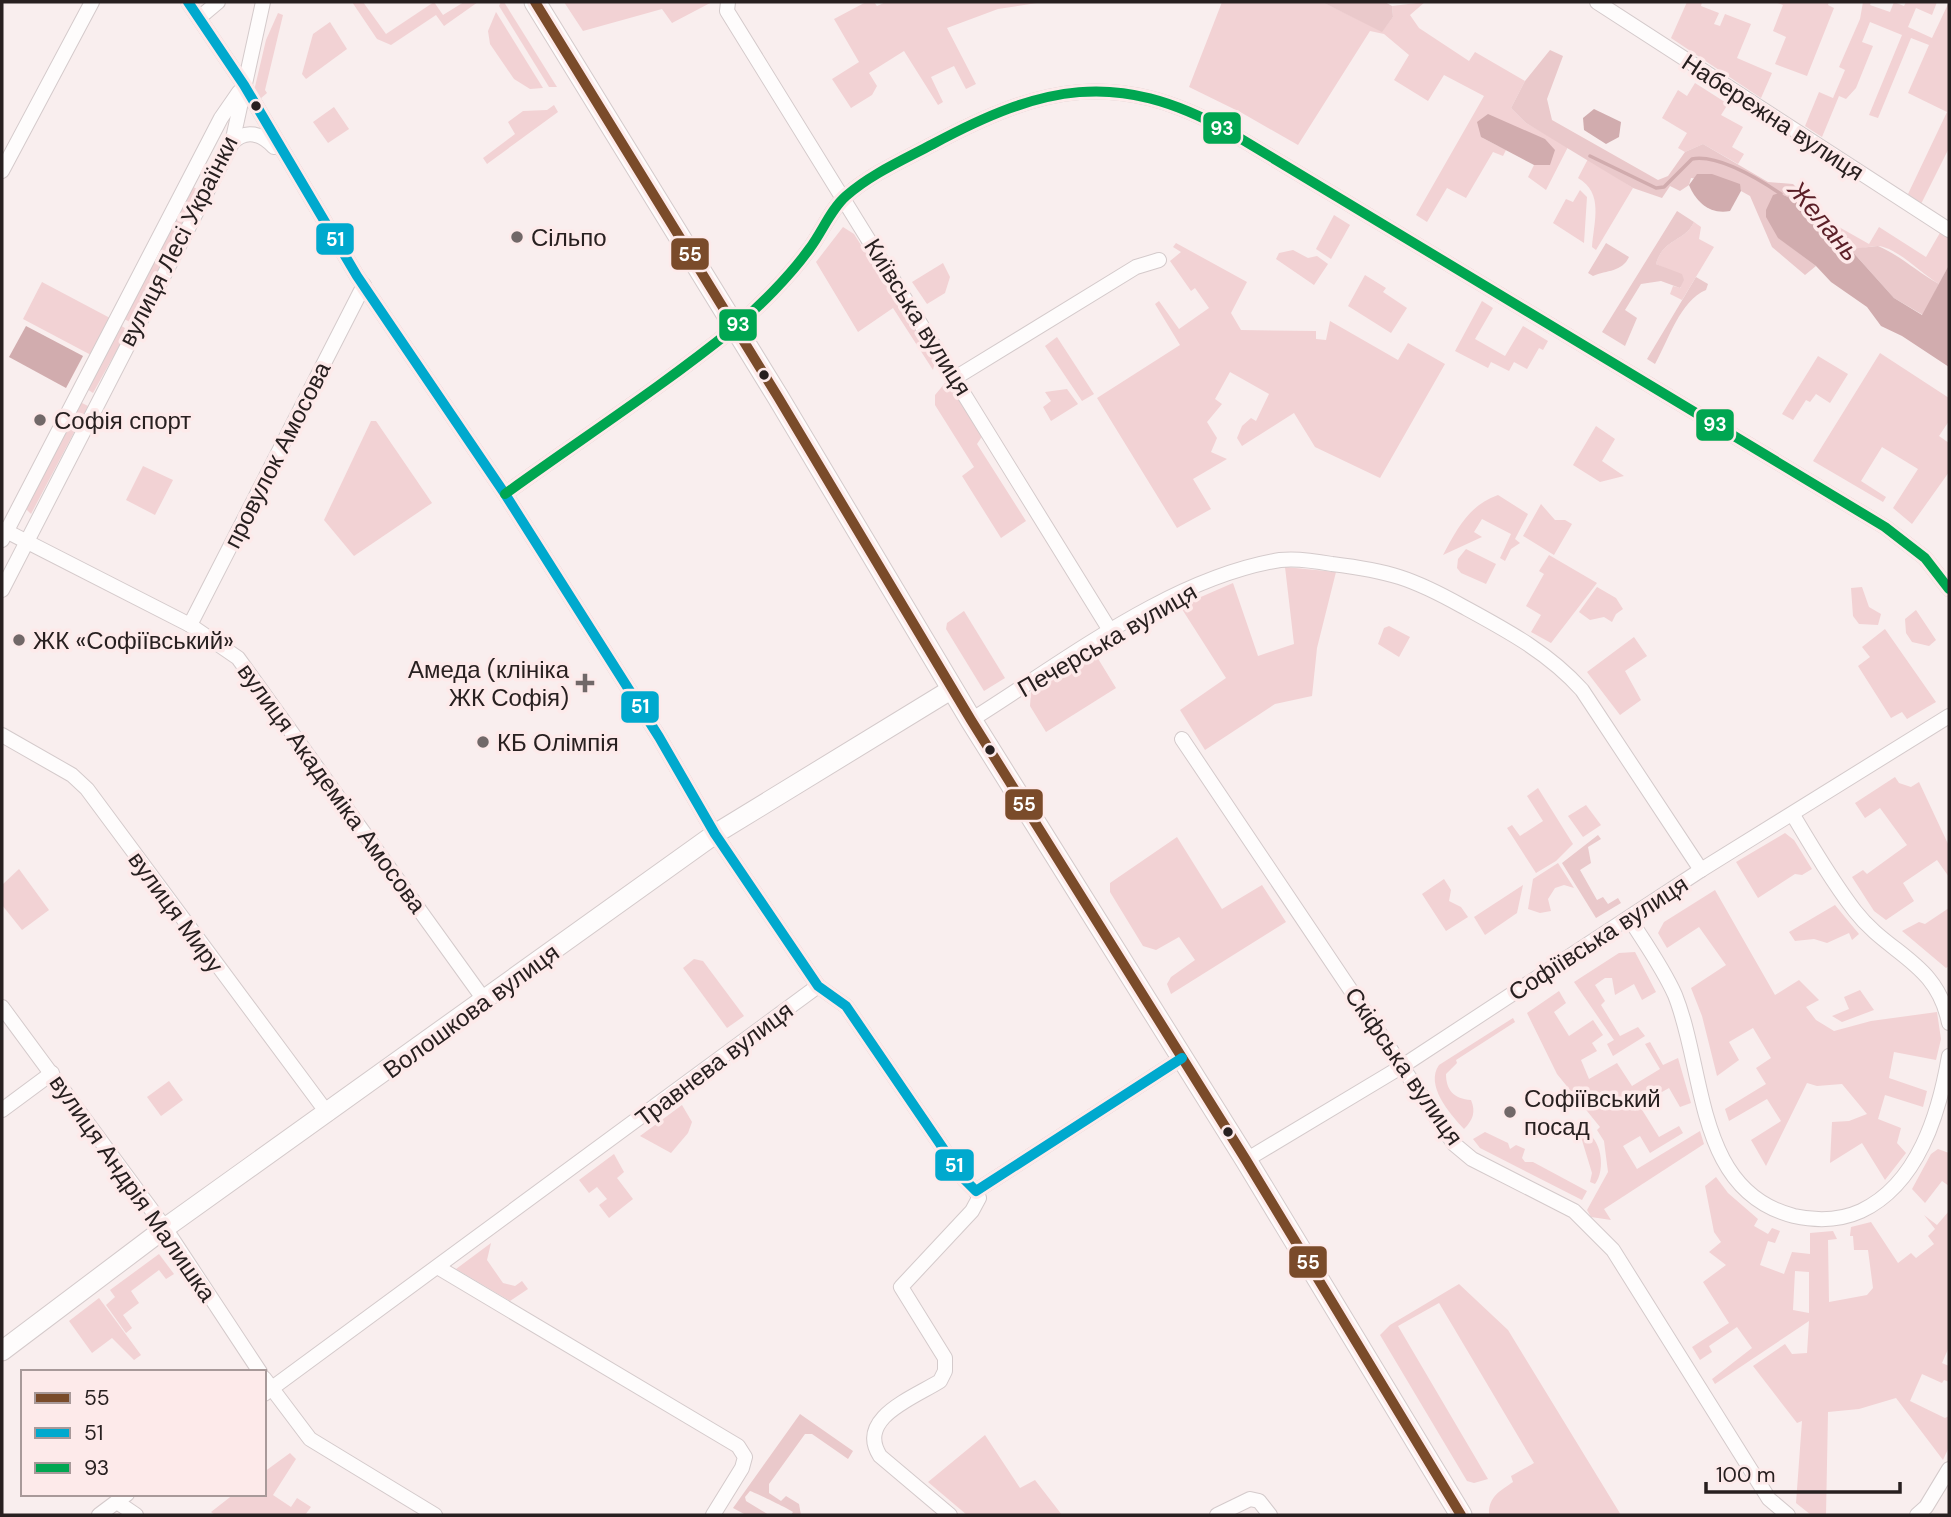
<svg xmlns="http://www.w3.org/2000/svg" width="1951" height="1517" viewBox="0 0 1951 1517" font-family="'DM Sans',sans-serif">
<rect width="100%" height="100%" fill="#f9eeee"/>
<g fill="#f2d2d4" fill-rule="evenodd">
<polygon points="352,2 363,2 386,34 434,2 443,15 464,2 478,2 444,26 436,15 391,45 377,39"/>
<polygon points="501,2 504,2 557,87 549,87 499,6"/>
<polygon points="564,2 712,2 672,23 662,9 583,31"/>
<polygon points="866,2 874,2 877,6 886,2 1043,2 998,9 947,28 976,84 966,89 954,66 931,77 943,102 938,105 904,51 869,73 877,86 872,95 851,108 832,79 859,62 834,19"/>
<polygon points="1222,2 1322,2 1382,31 1393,17 1392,6 1425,2 1410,15 1419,28 1469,61 1475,52 1525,81 1511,108 1526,123 1568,147 1546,190 1528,177 1534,165 1550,165 1481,137 1506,150 1503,156 1493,152 1466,198 1447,188 1427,222 1416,215 1484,96 1444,75 1428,101 1394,80 1409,55 1384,34 1370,31 1298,145 1242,113 1189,87"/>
<polygon points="1687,2 1702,2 1701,6 1719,13 1714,24 1720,26 1725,14 1751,24 1737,58 1772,73 1761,98 1671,38"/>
<polygon points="1775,2 1829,2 1828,5 1834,8 1807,76 1775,64 1786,37 1773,31 1783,5"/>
<polygon points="1863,2 1871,2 1870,5 1890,12 1894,2 1904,6 1906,2 1937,2 1932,15 1916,8 1908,27 1932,38 1949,2 1949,148 1921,204 1908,194 1947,112 1908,93 1929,45 1911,38 1878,118 1869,115 1902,35 1870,22 1862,42 1873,46 1856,88 1846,99 1839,96 1822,137 1805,126 1819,92 1833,98 1845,70 1839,67 1860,19"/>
<polygon points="496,12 543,88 530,89 514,79 490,44 488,31"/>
<polygon points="278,13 283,15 265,90 267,93 260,99 254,91 266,40"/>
<polygon points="330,22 347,49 306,79 302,74 313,34"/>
<polygon points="1695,83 1728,104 1721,115 1743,127 1732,147 1744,154 1738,164 1703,144 1685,152 1678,148 1687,133 1662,118 1678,90 1687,96"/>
<polygon points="554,105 558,112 487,164 483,158 515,134 508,122 523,111 547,110"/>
<polygon points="334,107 349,129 328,143 313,122"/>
<path d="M1588,159L1633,188L1596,250L1592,247C1594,221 1604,193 1578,178Z"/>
<polygon points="193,187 202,191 165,261 157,257"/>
<polygon points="1580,190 1587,197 1584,243 1553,223 1566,199 1573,202"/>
<path d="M1806,197L1810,210L1834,230L1839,227L1869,244L1879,227L1926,257L1941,231L1949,235V265L1939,284C1922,274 1896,247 1878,246C1869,246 1859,250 1850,249L1799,202Z"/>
<polygon points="1334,215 1350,225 1331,259 1316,249"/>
<path d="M1694,222L1701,227L1699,239L1714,247L1682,300L1670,294L1673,286L1681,288L1665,268L1656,264C1663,238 1685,242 1694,222Z"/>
<polygon points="843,227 854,234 935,362 933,370 893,308 858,332 816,262"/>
<polygon points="1176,243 1247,282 1231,313 1241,330 1316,331 1316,339 1326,340 1330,321 1398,360 1408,343 1445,364 1380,478 1315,447 1294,413 1242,446 1237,438 1242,426 1251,418 1256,421 1269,394 1230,372 1215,399 1222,404 1207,422 1217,438 1211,452 1227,459 1193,479 1211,509 1177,528 1097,398 1180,345 1155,304 1159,301 1179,329 1209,308 1195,288 1191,291 1170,261 1181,252 1173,247"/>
<polygon points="1293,250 1308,258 1317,256 1328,264 1314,285 1276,259 1279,253"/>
<polygon points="154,261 163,265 132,323 124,319"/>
<polygon points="943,263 950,277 945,293 927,304 912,282"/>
<polygon points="1365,275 1386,288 1383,292 1407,308 1391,333 1348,306"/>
<polygon points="42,282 110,318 91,355 23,319"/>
<polygon points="1482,301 1493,308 1475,339 1505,356 1523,326 1548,341 1543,350 1539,348 1527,369 1514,362 1509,371 1491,362 1488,368 1455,351"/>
<polygon points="120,325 128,330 93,393 87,389"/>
<polygon points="1057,337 1094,394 1082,401 1045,346"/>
<polygon points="1880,353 1949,398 1949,421 1939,436 1949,443 1949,472 1912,524 1893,508 1918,469 1882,447 1861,481 1886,497 1883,502 1813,461"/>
<polygon points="1818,356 1848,374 1830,403 1816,394 1810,402 1806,400 1793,420 1782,414"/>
<polygon points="945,383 950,384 983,435 977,444 1026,521 1001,538 962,476 974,467 935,405 935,395"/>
<polygon points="1067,389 1078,404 1051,421 1043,407 1051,401 1045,392"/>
<polygon points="80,402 88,406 31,514 26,509"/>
<polygon points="371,421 376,421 432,503 354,556 324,520"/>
<polygon points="1596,426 1615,439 1602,461 1624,476 1600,482 1573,465"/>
<polygon points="143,466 173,480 155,515 126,500"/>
<path d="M1498,495L1528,514L1515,539L1520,543L1511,549L1505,561L1500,558L1511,534L1482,519L1474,532L1482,537L1443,555C1457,529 1469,505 1498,495Z"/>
<polygon points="1541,504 1555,520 1565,520 1572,524 1554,555 1523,536"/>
<polygon points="1466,549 1496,564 1486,584 1461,573 1457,568 1458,559"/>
<polygon points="1549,555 1597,583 1551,643 1531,632 1541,615 1526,606 1544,574 1539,571"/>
<polygon points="1285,567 1336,572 1317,648 1312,696 1275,704 1205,750 1180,710 1226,678 1180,606 1233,583 1258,656 1294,644"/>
<polygon points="1597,587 1616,598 1623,609 1616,614 1612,622 1604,617 1590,620 1579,612"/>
<polygon points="1862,587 1869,607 1881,614 1878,625 1859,624 1853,616 1851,588"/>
<polygon points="1916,610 1936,640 1929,646 1912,642 1906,633 1905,619"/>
<polygon points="964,611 1005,678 984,691 946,629 947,623"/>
<polygon points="1389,626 1410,637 1399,657 1378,644 1384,628"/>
<polygon points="1885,629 1936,702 1907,719 1902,712 1891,718 1858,666 1870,657 1862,647"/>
<polygon points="1634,637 1647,656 1625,671 1641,700 1620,715 1587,672"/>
<polygon points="1107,641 1119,647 1097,657 1116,688 1046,732 1030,706 1031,692"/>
<polygon points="1895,777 1899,783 1911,787 1919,782 1949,846 1949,877 1937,860 1903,883 1914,901 1886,920 1874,911 1852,877 1863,870 1867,874 1907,845 1880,808 1865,818 1855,803"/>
<polygon points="1538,788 1573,844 1556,861 1536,873 1507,828 1512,825 1520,836 1543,821 1527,796"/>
<polygon points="1586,805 1601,825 1583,837 1568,816"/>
<polygon points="1785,833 1794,840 1812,869 1802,875 1795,874 1758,898 1736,862"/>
<polygon points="1177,837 1222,909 1262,885 1286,922 1171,994 1167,984 1171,977 1195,960 1179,937 1156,950 1143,946 1110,892 1110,883"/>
<polygon points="1558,863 1574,888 1564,885 1555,888 1548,899 1551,911 1540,913 1528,909 1533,879"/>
<polygon points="19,869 49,910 22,930 2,905 2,885"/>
<polygon points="1444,879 1451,890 1449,901 1461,907 1468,917 1446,931 1422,894"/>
<polygon points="1523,885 1517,913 1485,935 1474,917"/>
<polygon points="1715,890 1775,995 1799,980 1819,1000 1806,1007 1816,1020 1834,1031 1871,1021 1937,1012 1941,1039 1936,1060 1894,1052 1889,1078 1927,1091 1923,1107 1885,1095 1878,1119 1901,1128 1897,1143 1906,1153 1885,1180 1862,1143 1830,1163 1832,1122 1849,1121 1867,1114 1842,1084 1817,1086 1807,1083 1766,1166 1751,1140 1781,1121 1767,1099 1729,1121 1725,1109 1766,1084 1756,1068 1771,1058 1753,1028 1729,1042 1739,1060 1717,1076 1702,1016 1691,988 1726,965 1699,927 1667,948 1658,933 1664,922"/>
<polygon points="1835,905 1859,934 1852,940 1849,933 1827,943 1814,939 1795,941 1789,932"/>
<polygon points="1949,908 1949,966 1946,968 1902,931 1919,922 1925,924"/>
<polygon points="1635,952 1656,992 1642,1000 1634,984 1615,995 1612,978 1605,978 1595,985 1605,1001 1601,1005 1620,1036 1638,1027 1645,1036 1613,1056 1607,1044 1614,1040 1574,982 1619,953"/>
<polygon points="694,959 703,961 744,1016 727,1028 683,968"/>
<polygon points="1860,990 1874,1010 1842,1022 1832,1016 1849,1009 1844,997"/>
<polygon points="1559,991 1566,1003 1554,1012 1569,1036 1593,1020 1603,1035 1592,1043 1597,1051 1581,1060 1589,1079 1617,1063 1632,1086 1660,1069 1645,1044 1650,1042 1663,1065 1678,1058 1691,1103 1680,1107 1669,1088 1639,1105 1659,1137 1679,1126 1683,1133 1650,1153 1640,1136 1623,1146 1637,1169 1700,1131 1704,1144 1604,1209 1611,1220 1591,1217 1587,1210 1608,1172 1604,1141 1597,1130 1600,1127 1557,1074 1527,1013"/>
<path d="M1513,1018L1515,1022L1456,1060L1457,1063L1446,1074C1446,1090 1454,1099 1471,1100C1476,1112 1473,1120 1464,1129C1449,1113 1425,1085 1439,1065Z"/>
<polygon points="169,1081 183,1100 161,1116 147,1097"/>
<polygon points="682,1105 692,1122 688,1133 671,1153 640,1136"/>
<path d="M1583,1131C1602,1137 1606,1170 1595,1184L1590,1182L1592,1173L1581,1137Z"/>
<polygon points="1485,1132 1508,1143 1510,1149 1516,1145 1525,1149 1522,1158 1525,1162 1533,1162 1587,1191 1582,1200 1480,1148 1473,1139"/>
<polygon points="1938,1149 1949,1153 1949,1186 1942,1181 1925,1203 1912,1189 1931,1154"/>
<polygon points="614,1154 624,1172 617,1178 633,1199 609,1218 599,1205 607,1199 597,1187 589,1193 579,1180"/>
<path d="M1716,1177L1728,1193L1758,1219L1754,1226L1768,1234L1772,1228L1780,1231L1775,1243L1768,1241L1760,1265L1784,1274L1792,1252L1810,1254V1233L1833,1231L1837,1239L1828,1240L1829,1302L1867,1295L1873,1288L1868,1250H1854L1853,1236H1850L1851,1227L1871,1222L1898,1263L1911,1253L1916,1258L1934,1244L1928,1236L1935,1229L1924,1215L1937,1225L1949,1211V1347L1942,1363L1949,1366V1382L1944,1380L1942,1383L1922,1374L1910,1401L1945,1418L1949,1416V1447L1943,1460L1896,1398L1859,1409L1828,1412L1826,1515H1811L1796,1503L1802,1421L1797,1423L1753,1366L1785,1344L1792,1354L1807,1353L1809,1321L1715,1384L1712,1379L1752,1348L1737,1327L1709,1346L1712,1352L1700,1360L1692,1347L1729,1323L1703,1282L1726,1265L1709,1252L1721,1242L1714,1232L1705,1186ZM1795,1271L1809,1272V1313L1793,1310Z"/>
<polygon points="491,1243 487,1260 503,1283 515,1286 522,1281 528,1289 510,1301 456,1269"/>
<polygon points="159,1254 174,1274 166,1279 159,1270 131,1291 139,1303 123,1315 132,1328 126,1333 106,1305 115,1297 110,1290"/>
<path d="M1459,1284L1508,1330L1621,1515H1489C1488,1497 1500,1491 1513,1482L1511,1476L1534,1463L1439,1303L1398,1326L1488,1479L1474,1483L1467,1481L1380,1335L1390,1325Z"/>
<polygon points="99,1298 141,1355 134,1360 112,1338 92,1353 69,1321"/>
<polygon points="985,1435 1020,1488 1035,1480 1062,1515 967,1515 928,1482"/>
<polygon points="290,1453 296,1459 273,1495 291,1507 297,1498 311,1507 305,1515 215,1515 211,1512 234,1494 264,1494 264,1472"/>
</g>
<g fill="#eac9cb">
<polygon points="1322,2 1385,2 1392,6 1393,17 1382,32"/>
<polygon points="1550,50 1563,56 1547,99 1552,120 1658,180 1668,176 1685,152 1703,144 1768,182 1793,184 1806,197 1799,202 1779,193 1779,238 1816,266 1805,275 1772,247 1750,196 1741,191 1739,184 1691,178 1689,185 1680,191 1670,186 1662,198 1633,188 1526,123 1511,108 1525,81"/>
<path d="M1677,211L1694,222C1685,242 1663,238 1656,264L1682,274L1684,280L1680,288L1661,281L1641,284L1625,310L1637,318L1625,346L1602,332Z"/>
<path d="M1606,243L1629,257C1622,272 1607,270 1593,276L1588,273Z"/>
<path d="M1878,246C1901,256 1917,272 1939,284L1923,315L1894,298L1850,249Z"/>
<path d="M1696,277L1708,284L1706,290C1680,301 1669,339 1655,364L1647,359Z"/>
<polygon points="1598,835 1601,839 1588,847 1591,863 1580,870 1597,900 1603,897 1608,904 1618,898 1621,903 1596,918 1562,863"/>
<path d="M800,1414L853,1451L848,1459L812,1434H805L769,1484V1493L781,1501L786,1496L799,1504L801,1515H791L793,1512C789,1509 756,1493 750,1491L745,1497L746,1501L769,1515H746L733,1508Z"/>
</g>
<g fill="#d1acae">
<polygon points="1594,109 1621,122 1619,137 1606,144 1584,130 1583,118"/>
<polygon points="1488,114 1545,139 1555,150 1550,165 1534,165 1481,137 1477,122"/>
<path d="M1697,174H1712L1740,184L1741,191L1730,211C1710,215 1696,202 1689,185Z"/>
<polygon points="1779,193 1799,202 1850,249 1894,298 1922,315 1949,265 1949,367 1902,336 1881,326 1867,307 1831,282 1816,266 1778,238 1766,217 1766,210 1773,195"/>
<polygon points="26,326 83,356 66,388 9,357"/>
</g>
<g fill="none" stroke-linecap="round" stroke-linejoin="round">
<path stroke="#d1acae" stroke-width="3.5" d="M1590,156L1656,188L1664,187L1692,159C1718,154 1760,180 1781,194"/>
<defs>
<g id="minor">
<polyline points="188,2 244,85 357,276 505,494 659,737 715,834 818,986 846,1006 964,1179 976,1191 1182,1058"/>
<polyline points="728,2 727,11 1111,632"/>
<polyline points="1597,2 1949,230"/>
<polyline points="199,18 218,2"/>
<path d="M231,140L232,143C246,128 262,134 274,147"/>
<polyline points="2,171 92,2"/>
<polyline points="955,378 1136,267 1159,260"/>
<path d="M505,494C581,439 660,388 733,329C759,307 790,276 810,248C822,232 831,209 846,196C871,174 903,160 933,144C1041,86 1116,68 1228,131L1885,527L1925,558L1949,589"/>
<polyline points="2,529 190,625 238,658 485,1001"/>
<polyline points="2,540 221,118 239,92"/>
<polyline points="2,590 232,143 263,2"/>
<polyline points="190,625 364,285"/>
<path d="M971,720C1064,662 1170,578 1280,560C1296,558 1316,561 1332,564C1389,571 1412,578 1462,606C1506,630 1548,652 1582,690L1701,870"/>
<polyline points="2,735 72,775 87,789 328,1114"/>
<polyline points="1182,739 1454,1144 1472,1159 1574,1211 1613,1250 1769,1499 1788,1515"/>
<path d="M1793,815C1812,847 1832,881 1855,911C1889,955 1937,962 1949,1023"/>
<path d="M1629,918C1645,943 1663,968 1675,995C1706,1072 1695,1191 1794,1216C1817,1221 1839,1221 1861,1211C1918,1184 1939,1114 1949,1056"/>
<polyline points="2,1007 165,1228 260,1372"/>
<polyline points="2,1110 52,1073"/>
<polyline points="1246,1160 1401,1067 1701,870 1949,716"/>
<polyline points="439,1268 738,1446 745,1457 742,1468 713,1515"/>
<polyline points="264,1378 310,1439 435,1515"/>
<polyline points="264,1394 818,986"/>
<polyline points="117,1502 136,1515"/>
<polyline points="99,1515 127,1494"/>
<path d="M950,1515L880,1456C856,1418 913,1398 940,1381L945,1371V1358L901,1287L972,1211L979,1198L976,1191"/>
<polyline points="1217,1515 1250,1499 1259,1501 1270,1515"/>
<polyline points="1917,1515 1926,1507 1949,1469"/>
</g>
<polyline id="tertiary" points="2,1351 165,1228 715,834 952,689"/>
<polyline id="secondary" points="535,2 778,397 971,720 1246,1160 1461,1515"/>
</defs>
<use href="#minor" stroke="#d4cacb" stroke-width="16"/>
<use href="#tertiary" stroke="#d4cacb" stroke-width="21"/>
<use href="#secondary" stroke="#d4cacb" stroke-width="23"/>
<use href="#minor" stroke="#fefcfc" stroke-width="14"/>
<use href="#tertiary" stroke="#fefcfc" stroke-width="19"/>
<use href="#secondary" stroke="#fefcfc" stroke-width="21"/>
<defs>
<polyline id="bus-1" points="535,2 778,397 971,720 1246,1160 1461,1515"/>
<polyline id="bus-2" points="188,2 244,85 357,276 505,494 659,737 715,834 818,986 846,1006 964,1179 976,1191 1182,1058"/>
<path id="bus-3" d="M505,494C581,439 660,388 733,329C759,307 790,276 810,248C822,232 831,209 846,196C871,174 903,160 933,144C1041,86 1116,68 1228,131L1885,527L1925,558L1949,589"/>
</defs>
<use href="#bus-1" stroke="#fdeaea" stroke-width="16"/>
<use href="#bus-2" stroke="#fdeaea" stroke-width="16"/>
<use href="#bus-3" stroke="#fdeaea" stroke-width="16"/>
<use href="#bus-1" stroke="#7a4b2a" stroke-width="10"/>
<use href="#bus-2" stroke="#00a9ce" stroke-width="10"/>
<use href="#bus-3" stroke="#00a651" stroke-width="10"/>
</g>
<g fill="#282020" stroke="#fdeaea" stroke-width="2.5">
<circle cx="256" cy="106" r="6"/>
<circle cx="764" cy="375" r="6"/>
<circle cx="990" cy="750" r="6"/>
<circle cx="1228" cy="1132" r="6"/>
</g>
<g fill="#716868" stroke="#fdeaea" stroke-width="2.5">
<circle cx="517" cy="237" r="7"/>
<circle cx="40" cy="420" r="7"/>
<circle cx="19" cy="640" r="7"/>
<path d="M581.5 672.5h7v7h7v7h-7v7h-7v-7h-7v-7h7z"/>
<circle cx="483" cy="742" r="7"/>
<circle cx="1510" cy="1112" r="7"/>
</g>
<g text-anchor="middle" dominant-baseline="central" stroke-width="7" stroke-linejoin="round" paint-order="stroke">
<g font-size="24" fill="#282020" stroke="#fdeaea">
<text transform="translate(1773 117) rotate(33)">Набережна вулиця</text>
<text transform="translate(178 241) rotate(-63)">вулиця Лесі Українки</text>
<text transform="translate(918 317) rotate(58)">Київська вулиця</text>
<text transform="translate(277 455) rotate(-63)">провулок Амосова</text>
<text transform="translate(1107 640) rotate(-30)">Печерська вулиця</text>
<text transform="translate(332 788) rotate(54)">вулиця Академіка Амосова</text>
<text transform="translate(176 912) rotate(54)">вулиця Миру</text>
<text transform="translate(1598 938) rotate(-33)">Софіївська вулиця</text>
<text transform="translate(471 1011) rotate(-36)">Волошкова вулиця</text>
<text transform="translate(714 1064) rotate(-37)">Травнева вулиця</text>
<text transform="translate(1404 1066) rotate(55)">Скіфська вулиця</text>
<text transform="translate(133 1188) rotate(55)">вулиця Андрія Малишка</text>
</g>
<g font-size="24" fill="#282020" stroke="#fdeaea" text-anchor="start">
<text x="531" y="237">Сільпо</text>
<text x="54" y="420">Софія спорт</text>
<text x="33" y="640">ЖК «Софіївський»</text>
<text x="569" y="669" text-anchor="end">Амеда (клініка<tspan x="569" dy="28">ЖК Софія)</tspan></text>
<text x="497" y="742">КБ Олімпія</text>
<text x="1524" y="1098">Софіївський<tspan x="1524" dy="28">посад</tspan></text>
</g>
<g font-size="26" font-style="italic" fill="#5b1f27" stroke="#fdeaea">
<text transform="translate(1824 221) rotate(50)">Желань</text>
</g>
</g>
<g stroke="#fdeaea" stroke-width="2.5">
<rect x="1202" y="111" width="40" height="34" rx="7" fill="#00a651"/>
<rect x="315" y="222" width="40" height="34" rx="7" fill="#00a9ce"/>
<rect x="670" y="237" width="40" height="34" rx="7" fill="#7a4b2a"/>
<rect x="718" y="308" width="40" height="34" rx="7" fill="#00a651"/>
<rect x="1695" y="408" width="40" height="34" rx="7" fill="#00a651"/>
<rect x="620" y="690" width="40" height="34" rx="7" fill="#00a9ce"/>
<rect x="1004" y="788" width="40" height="33" rx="7" fill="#7a4b2a"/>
<rect x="934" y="1148" width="41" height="34" rx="7" fill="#00a9ce"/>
<rect x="1288" y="1245" width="40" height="34" rx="7" fill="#7a4b2a"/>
</g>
<g font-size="19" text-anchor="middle" font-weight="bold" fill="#fff">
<text x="1222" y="135">93</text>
<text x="335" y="246">51</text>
<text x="690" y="261">55</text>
<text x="738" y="331">93</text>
<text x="1715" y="431">93</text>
<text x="640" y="713">51</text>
<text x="1024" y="811">55</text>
<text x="954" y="1172">51</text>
<text x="1308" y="1269">55</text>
</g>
<rect width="1951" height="1517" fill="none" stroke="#282020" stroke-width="7"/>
<rect x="21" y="1370" width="245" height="126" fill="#fdeaea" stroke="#a89999" stroke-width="2"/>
<rect x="35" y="1393" width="35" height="10" fill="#7a4b2a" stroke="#a89999" stroke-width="2"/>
<text x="84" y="1405" font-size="21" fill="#282020">55</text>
<rect x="35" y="1428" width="35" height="10" fill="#00a9ce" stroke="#a89999" stroke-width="2"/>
<text x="84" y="1440" font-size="21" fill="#282020">51</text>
<rect x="35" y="1463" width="35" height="10" fill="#00a651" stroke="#a89999" stroke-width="2"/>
<text x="84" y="1475" font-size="21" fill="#282020">93</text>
<path d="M1706 1482v10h194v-10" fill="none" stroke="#282020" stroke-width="3.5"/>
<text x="1716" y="1482" font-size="21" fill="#282020" stroke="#fdeaea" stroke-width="5" paint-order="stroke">100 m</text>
</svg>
